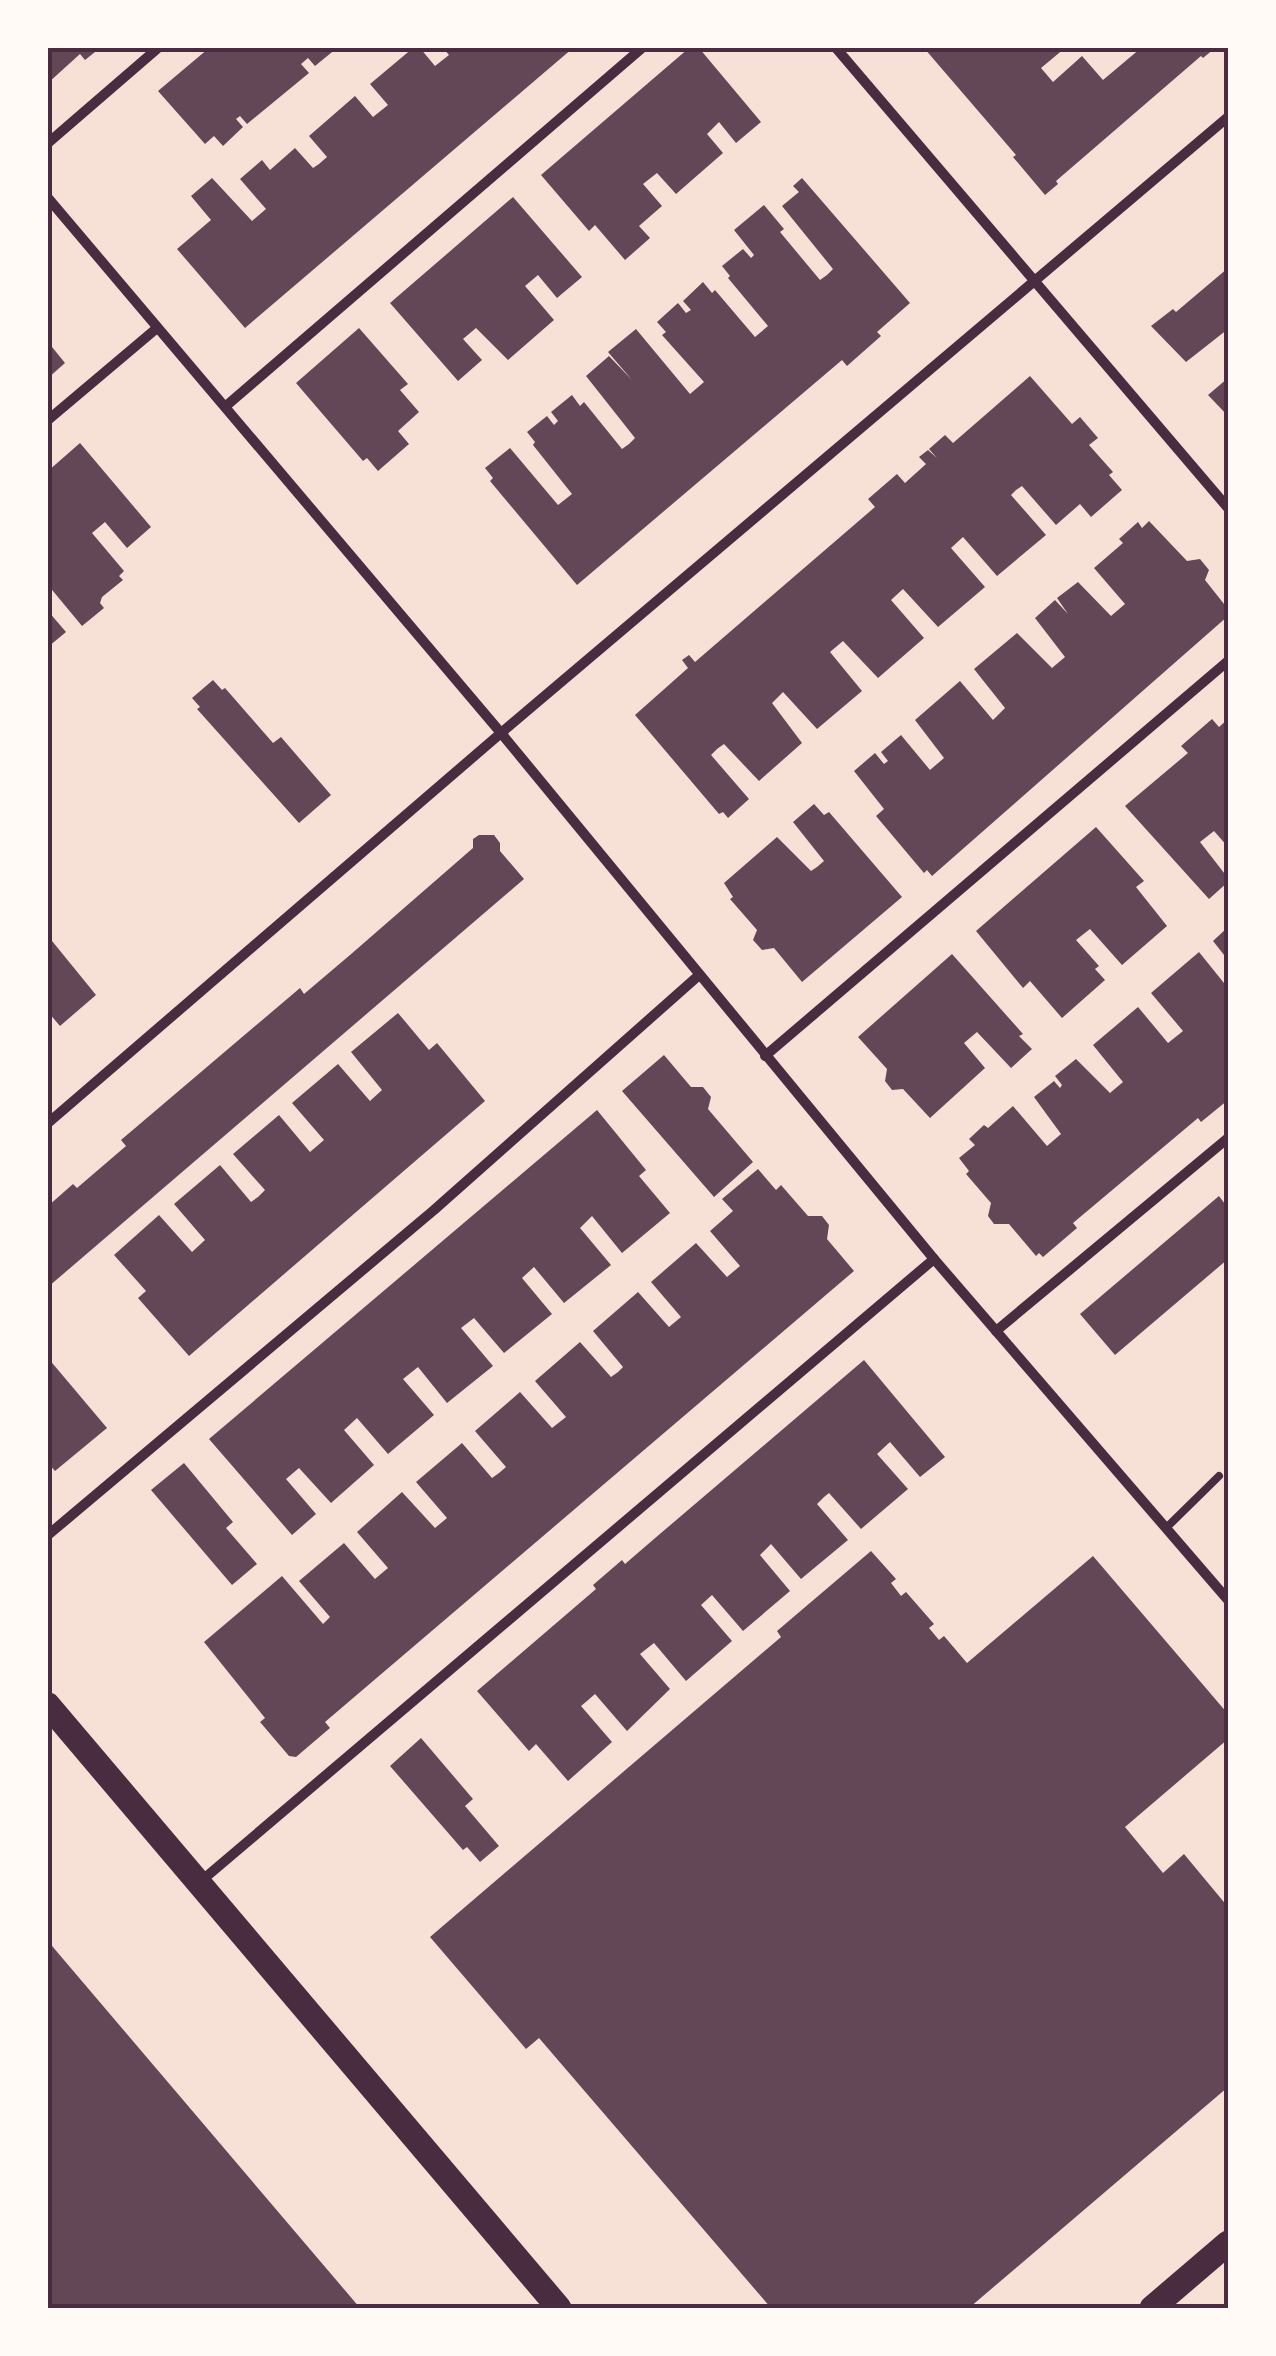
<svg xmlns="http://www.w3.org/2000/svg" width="1276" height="2356" viewBox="0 0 1276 2356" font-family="'Asap Condensed',sans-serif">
<rect width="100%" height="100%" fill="#f7e1d7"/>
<g fill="#644757">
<polygon points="48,48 100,48 85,60 80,54 48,83"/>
<polygon points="209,48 337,48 315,66 308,58 301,64 309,73 247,124 240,116 236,119 243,127 223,146 214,136 205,144 158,91"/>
<polygon points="413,48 420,48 435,66 449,55 443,48 573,48 245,328 177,249 211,220 191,196 212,178 252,221 266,209 240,179 262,160 270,170 295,148 313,168 319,164 327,157 309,136 355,96 373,117 388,105 370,84"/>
<polygon points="689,48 699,48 761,122 736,143 719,122 707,134 723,153 676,194 657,173 643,184 662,206 639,226 650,238 625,260 595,225 589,231 541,175"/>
<polygon points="924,48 1065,48 1041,68 1053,82 1082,56 1103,80 1141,48 1215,48 1203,58 1201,56 1056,181 1058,184 1045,195 1013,157 1016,155"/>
<polygon points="802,178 910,303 877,332 881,336 847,366 842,360 577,585 490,481 493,478 485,468 510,448 558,505 572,494 533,445 535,442 527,432 547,416 554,425 558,421 551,412 572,395 580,406 584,402 622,449 629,444 635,438 586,376 609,356 632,380 608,352 636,329 690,394 704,382 662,335 666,332 657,322 678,303 686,313 691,310 683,301 703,282 712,293 715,290 755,337 768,326 728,278 730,276 722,266 743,249 751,258 754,255 734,230 764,205 784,229 780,232 820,280 827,275 833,269 782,206 799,192 793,186"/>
<polygon points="513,197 582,277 557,298 538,275 525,286 554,320 508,360 476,328 463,339 482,360 458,381 390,303"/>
<polygon points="1228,268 1228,329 1186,362 1151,326 1173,309 1176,312"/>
<polygon points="359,328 408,384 400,390 419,412 398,431 409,444 378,471 367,458 363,461 296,383"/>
<polygon points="48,342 65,363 48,378"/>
<polygon points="1030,376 1072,424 1080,417 1098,438 1089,445 1113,472 1109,475 1122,490 1091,517 1080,504 1056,525 1022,486 1016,490 1011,495 1046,535 997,576 963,537 951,548 985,587 938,627 903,589 891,600 924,638 878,678 843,641 830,652 862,691 817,729 783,692 772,703 802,743 759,781 724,744 717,749 711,755 749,799 728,818 723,812 719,814 635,715 688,668 682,660 689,655 695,662 875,507 868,499 897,474 905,483 926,464 919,457 928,450 937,458 929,449 945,435 953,443"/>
<polygon points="1228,378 1228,416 1208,395"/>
<polygon points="80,443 151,527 127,548 105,522 92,533 124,571 119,576 123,580 102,597 100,603 104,608 82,626 48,585 48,471"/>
<polygon points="1149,521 1187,561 1200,559 1209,570 1205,580 1228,609 1228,616 932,876 927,870 924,873 876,816 884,809 854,771 875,753 884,764 888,761 881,752 901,735 930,770 944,758 915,720 960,681 993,720 1005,708 974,669 1017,633 1052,668 1065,657 1035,618 1055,600 1068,614 1057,598 1078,582 1111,616 1125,604 1094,568 1123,543 1119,539 1138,522 1142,528"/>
<polygon points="48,611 66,632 48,647"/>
<polygon points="213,680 222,690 225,688 273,743 281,737 331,795 299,823 197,709 200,707 192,698"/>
<polygon points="1212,719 1219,727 1228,719 1228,847 1214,831 1200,842 1228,878 1228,882 1209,899 1125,806 1188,753 1181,746"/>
<polygon points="814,804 824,815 829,812 902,897 802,982 774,948 762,950 753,940 757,930 730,899 733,897 724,883 777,837 811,871 817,867 824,861 793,822"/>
<polygon points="1096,827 1144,881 1136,887 1167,926 1122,965 1090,929 1076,940 1099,966 1095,969 1105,980 1062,1018 1030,981 1023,988 976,931"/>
<polygon points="479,835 494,835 500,843 500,851 524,879 48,1287 48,1206 73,1184 77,1188 126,1146 121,1140 300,988 304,994 350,955 473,848 473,839"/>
<polygon points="1228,927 1228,960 1213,941"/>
<polygon points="48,936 96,995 60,1026 48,1012"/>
<polygon points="1199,952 1228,988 1228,1092 1225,1096 1228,1100 1201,1122 1198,1118 1073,1223 1077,1228 1043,1257 1039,1253 1036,1256 1009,1224 994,1224 988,1216 991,1203 966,1174 969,1171 959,1158 975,1145 969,1139 984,1125 988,1128 1013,1106 1047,1146 1061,1134 1034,1097 1054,1081 1060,1088 1062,1085 1055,1076 1076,1059 1110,1093 1123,1082 1093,1045 1138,1007 1168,1043 1183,1031 1151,993"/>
<polygon points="952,954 1023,1034 1019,1036 1032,1049 1011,1068 977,1032 964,1043 985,1068 930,1118 903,1089 892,1090 885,1081 887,1069 858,1037"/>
<polygon points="398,1013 429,1050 437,1043 485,1101 189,1356 138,1298 146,1291 114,1255 159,1215 192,1252 205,1240 174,1204 220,1165 251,1202 258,1197 265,1190 233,1154 279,1115 310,1152 324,1140 292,1103 338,1064 370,1101 382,1090 351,1052"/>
<polygon points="664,1055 691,1087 703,1087 711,1097 708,1109 753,1162 714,1197 622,1091"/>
<polygon points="597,1110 646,1170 639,1176 670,1213 622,1253 592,1216 580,1228 611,1265 564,1303 534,1267 522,1278 552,1314 504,1353 474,1318 461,1328 493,1366 447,1403 418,1367 403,1379 434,1415 388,1454 357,1418 344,1430 374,1465 331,1503 299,1468 286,1479 316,1514 292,1535 209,1439"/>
<polygon points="758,1169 776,1190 781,1185 808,1216 822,1216 829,1225 827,1239 854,1271 325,1722 330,1728 296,1757 289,1756 260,1722 265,1718 204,1642 282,1576 323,1624 330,1617 299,1581 344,1543 375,1579 382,1573 388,1568 357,1532 402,1492 435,1528 447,1518 416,1482 462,1443 492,1478 499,1473 506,1467 475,1431 520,1392 552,1428 566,1417 535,1381 580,1342 611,1377 618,1372 623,1367 593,1331 638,1292 669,1327 681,1317 651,1282 696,1243 727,1277 740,1266 710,1231 733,1211 722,1199"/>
<polygon points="1219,1196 1225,1204 1228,1201 1228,1259 1115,1355 1080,1314"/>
<polygon points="48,1358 107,1428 55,1471 48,1463"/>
<polygon points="864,1360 945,1457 920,1477 890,1442 877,1454 908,1489 861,1529 829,1493 824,1497 817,1504 848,1540 801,1579 771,1544 760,1555 790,1591 743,1631 712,1595 701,1605 732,1641 686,1681 654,1643 640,1654 670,1689 627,1731 595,1694 587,1701 581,1706 612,1742 568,1781 536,1744 529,1751 477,1691 596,1589 593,1585 622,1560 625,1564 654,1539"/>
<polygon points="184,1463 233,1522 226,1528 257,1564 232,1585 151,1490"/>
<polygon points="871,1551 896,1579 891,1583 901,1596 906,1592 934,1624 929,1628 939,1640 944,1636 967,1663 1093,1556 1228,1714 1228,1739 1125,1827 1163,1873 1184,1854 1228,1907 1228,2087 969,2308 771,2308 539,2038 526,2049 430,1937 781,1637 777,1631"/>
<polygon points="421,1738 473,1799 465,1806 499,1846 480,1862 467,1847 463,1850 390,1766"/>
<polygon points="48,1941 58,1953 360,2308 48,2308"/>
</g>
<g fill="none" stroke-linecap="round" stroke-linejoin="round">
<polyline stroke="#4a2c40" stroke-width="8" points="1166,1528 1219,1476"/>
<g stroke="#4a2c40" stroke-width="10">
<polyline points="836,48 1228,508"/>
<polyline points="48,143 158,48"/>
<polyline points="48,198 501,733 934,1259 1228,1600"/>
<polyline points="226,406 642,48"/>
<polyline points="48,420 157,328"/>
<polyline points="765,1056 1228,661"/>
<polyline points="48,1123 501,733 1228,117"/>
<polyline points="996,1331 1228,1138"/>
<polyline points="48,1535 434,1210 698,976"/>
<polyline points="200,1882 934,1259"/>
</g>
<g stroke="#4a2c40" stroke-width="25">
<polyline points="48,1705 559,2308"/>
<polyline points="1152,2308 1228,2243"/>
</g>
</g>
<rect width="1276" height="2356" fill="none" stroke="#fffaf5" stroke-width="100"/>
<rect x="50" y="50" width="1176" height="2256" fill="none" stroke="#4a2c40" stroke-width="4"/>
</svg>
